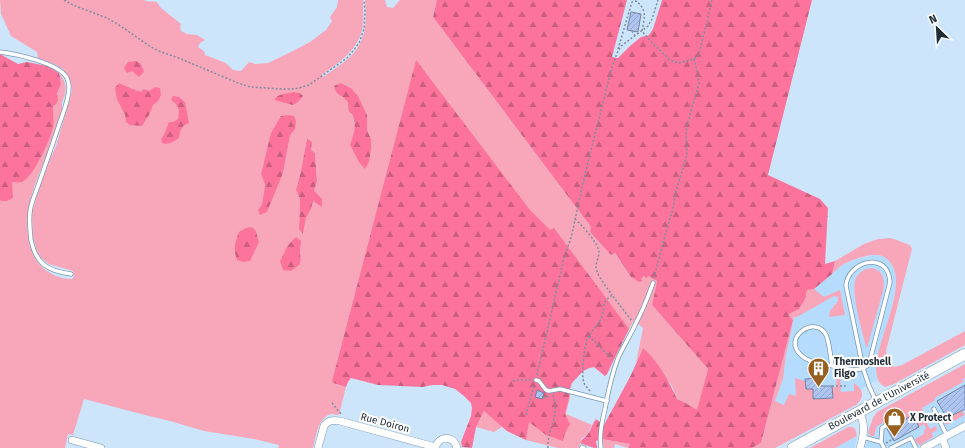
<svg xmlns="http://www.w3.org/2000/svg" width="965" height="448" viewBox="0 0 965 448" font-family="'Fira Sans',sans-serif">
<defs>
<pattern id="forest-firs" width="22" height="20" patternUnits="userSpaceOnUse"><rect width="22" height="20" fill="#fc749b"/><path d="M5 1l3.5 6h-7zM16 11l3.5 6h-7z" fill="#cb5f7f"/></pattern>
<pattern id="building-hatch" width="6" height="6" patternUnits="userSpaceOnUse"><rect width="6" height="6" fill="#aec4f1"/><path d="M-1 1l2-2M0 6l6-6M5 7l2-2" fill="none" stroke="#95a9cf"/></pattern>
</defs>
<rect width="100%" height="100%" fill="#cce5fb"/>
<g fill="#b5dcfc">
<polygon points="874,255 884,256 891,262 895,270 897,282 894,296 876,374 877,380 861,390 761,443 793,320 799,309 806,290 814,289 842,265 860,258"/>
<polygon points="965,372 965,422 915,448 865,448 870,424"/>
<polygon points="857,436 855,448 835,448"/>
</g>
<g fill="#f8a7ba" fill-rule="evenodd">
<path d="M0,0H143C148,2 153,1 157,2L161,8L181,24L180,27L181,31L187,34L197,35L205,40L200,43L198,47L204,51L205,55L226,63L233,70L241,71L249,62L255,64L268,63L291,52L310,42L326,30L332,21L330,17L337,7L338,0H363C363,8 364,17 363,25C360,49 340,62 322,75L323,77C331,71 341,65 349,58C366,41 367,24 365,0H385L387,7L393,8L400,0H437L433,17L591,227L590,232L611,255L614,252L631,277L643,281L641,279L644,276L649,275L652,278L657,281L652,305L708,369L697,411L684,402L677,399L672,386L643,348L636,363L643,328L634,320L614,358L607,374L605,376L594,367C585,368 572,379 570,388C570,390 570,392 570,394C570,401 567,407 566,414L592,425L587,435L581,439L579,448H558L526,440L507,431L502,427L494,432L476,427L484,411L416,61L332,381L333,383L346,387L339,415C336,415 334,414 332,414C318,416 316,437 313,448H278L279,445L254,439L204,431L170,421L145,415L84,399L73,435L68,434L65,448H0V200L1,201L12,191V182L53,127V106L61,84L59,73C64,79 67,85 65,93C65,96 63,99 62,102C62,105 62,108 62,111C60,118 58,125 56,131C44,168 19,205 30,245C32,252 35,259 39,264C47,273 60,279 72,279L74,276L73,271L49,264L41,258L37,251L33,237L32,212L43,175L56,146L72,91L71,82L67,74L63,69L54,64L38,58L37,52L11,36L1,14ZM341,83L351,88L367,115V130L371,139L355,127L353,117L348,111L349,104L346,99ZM295,129L290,136L283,173L261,215L258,210L262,204L265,185L261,174L265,159ZM307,138L312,142L311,150L315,153L317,181L314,191L322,206L313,201L311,209L306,218L303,234L299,229L300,199L296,190L301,171ZM256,231L259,242L243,262Z"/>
<path d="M891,238L910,245L912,249L886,351C887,358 888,363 894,367L902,365L965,331V345L894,384L885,387C854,372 916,288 889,261C885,257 882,255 876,255C868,254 847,261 841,266C838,268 835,271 832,274L835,261L864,244L878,239Z"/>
<path d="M872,268C884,271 885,280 883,291L867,348L866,346C862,331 850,290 856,278C860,271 865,269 872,268Z"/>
<path d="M814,289L824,297L840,290L845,315L829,317L830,311L838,301V297L834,296L797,317H794L786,355L783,379L775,401L784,405L789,394L796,396L795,378L805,381L806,389H813V399L833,398L832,387H836L837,372L840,373L841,392L854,391V383C864,390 865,397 856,405L775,448H752L761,443L793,320L790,317L789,314L805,299L806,290Z"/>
<polygon points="965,364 965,378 962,380 963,382 965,380 965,381 936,397 934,401 922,408 924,413 922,414 930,429 936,426 937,430 932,433 933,437 920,445 916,442 915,439 924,434 924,430 926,429 924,424 919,427 913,415 896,424 893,418 877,426 874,436 871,436 868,433 873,418 877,412"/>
<polygon points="962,410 965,415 946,425 943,420 947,417 948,418"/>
<path d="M848,427C855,426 856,430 857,436L835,448H810Z"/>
<polygon points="602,439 630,444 628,448 615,444 614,448 604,448"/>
</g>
<g fill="url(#forest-firs)">
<path d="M437,0H627L612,57L618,58L630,46L641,37L649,35L653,29L662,0H812L768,175L820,199L828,208L825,264L835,261L832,274L814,289L807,290L805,299L799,309L789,314L790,317L793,320L761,443L752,448H628L630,444L602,439L596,441L597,448H594L580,443C582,438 584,439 587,435C591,431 592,424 596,419L604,425L631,375L643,348C658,361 669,381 677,399L684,402L697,410L708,369L652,305L657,281L651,278L649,276L646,278L644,276L641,279L643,281L639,282L631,277L615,253L611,255L590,232L591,227L433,17Z"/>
<path d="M0,54L18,64L27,62L47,66L59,73L61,84L57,94L58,100L56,104L53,106C53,113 54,122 53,128C49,142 34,176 22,182C19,183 15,182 12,182L13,198L7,201H1L0,200Z"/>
<polygon points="416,60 530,210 550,230 554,228 629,329 607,374 605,376 594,367 589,368 583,371 572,383 570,389 570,394 565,414 570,424 565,433 563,441 546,435 529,422 526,440 507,431 484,411 476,427 472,448 462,447 461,442 471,416 472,408 471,403 464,396 455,389 442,385 432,385 423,387 378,385 351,378 348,382 346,387 333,383 332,381"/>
<polygon points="136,61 141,64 144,72 139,77 132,71 127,73 124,68 128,62"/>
<polygon points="119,83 130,88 141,92 144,89 149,91 155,87 160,88 161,95 158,101 153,105 149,115 142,126 130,125 126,122 125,115 117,99 115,88"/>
<path d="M341,83L351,88L358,96L367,115V130L371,139V149L369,162L365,169L359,162L350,145C353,136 357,127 353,117C352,113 351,115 349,112C347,108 350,103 346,100C341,94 336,96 334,86Z"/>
<path d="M293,92L300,93L303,96L298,102L293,105L274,100C277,94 286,94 293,92Z"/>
<path d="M173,96L179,97L185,102L189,123C181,126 180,130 179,138C173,142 169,145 162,143L161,139L164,135L169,122H173L178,119L179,110L176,104L171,100Z"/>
<polygon points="289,115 294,116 296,121 295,129 290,136 283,173 267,212 260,215 258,210 262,204 265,185 261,174 271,133 281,116"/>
<polygon points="307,138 312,142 311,150 315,153 317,181 314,191 322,199 322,207 313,201 311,209 306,218 303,234 299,229 300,199 296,190 301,171"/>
<path d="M252,227L256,231L259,242L250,261L243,262L237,260C233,249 235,242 239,232L246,228Z"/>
<path d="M296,237L301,241C301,244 300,247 300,250C300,264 304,262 291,271L283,270L280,261L288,245Z"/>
</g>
<g fill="url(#building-hatch)" stroke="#7383a2">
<polygon points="631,12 641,14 638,32 627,30"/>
<polygon points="819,378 820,386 832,386 833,398 813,399 813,389 806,389 805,379"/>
<polygon points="965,385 965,409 947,418 937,401"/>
<polygon points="537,390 544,393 542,399 535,397"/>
<polygon points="913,415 919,427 894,441 887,429"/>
</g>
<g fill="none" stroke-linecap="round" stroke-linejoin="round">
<defs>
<g id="service">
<path d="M0,52C16,54 59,63 67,78C68,81 69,84 69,87C69,100 63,113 59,125C52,146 45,166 38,186C35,194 31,203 30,212C29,221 30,231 31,240C36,264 48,271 71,274"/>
<path d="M832,365C830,356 830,344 826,335C816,314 780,338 802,356C811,364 826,364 837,367C847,369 861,373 869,364L890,282C888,249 847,262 846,286L863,368L869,386L876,401"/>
<polyline points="536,380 539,381 546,390 549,391 560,389 607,401"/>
<polyline points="934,409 947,436"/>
<polyline points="863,437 881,442 884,448"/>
<polyline points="881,442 882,428 891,422"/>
<polyline points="582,447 584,448"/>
<path d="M601,448C599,435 602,422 605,409C608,392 612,374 618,358C623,347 630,336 635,325C642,312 648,297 653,283"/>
<polyline points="891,448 911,438 916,448"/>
</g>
<g id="minor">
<path d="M859,412C866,425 864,434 860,448"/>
<polyline points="942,438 946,448"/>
<polyline points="72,440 101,448"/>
<path d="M318,448L324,426C328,420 333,420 340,421L435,447"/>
<path d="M435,448C439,435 454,435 457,448"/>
<polyline points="924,448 965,426"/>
</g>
<polyline id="primary" points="793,448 965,354"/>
</defs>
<use href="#service" stroke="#7a98b1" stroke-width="5"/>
<use href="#minor" stroke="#7a98b1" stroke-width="8"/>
<use href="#primary" stroke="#7a98b1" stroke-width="12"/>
<g stroke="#7b8e9e" stroke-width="1.5" stroke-dasharray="2 2" stroke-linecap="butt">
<polyline points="64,0 73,5 107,18 119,25 151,47 161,52 176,57 238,83 250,87 283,89 295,89 309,85 347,58 353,51 359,43 364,29 365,12 364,0"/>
<polyline points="632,31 635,36"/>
<path d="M618,49L632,2L636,1C648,10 644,19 642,31L652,43L659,49L670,60L675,62L679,63L691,60L697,57L699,54L712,0"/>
<path d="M575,219C581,224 599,244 599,252C599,259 594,264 597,271C599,278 608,289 612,295"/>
<polyline points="654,278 664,239 673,208 676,191 687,155 686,134 687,125 699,84 697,71 694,59"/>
<polyline points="589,336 612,359"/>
<polyline points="537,375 564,258 571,238 586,170 612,67 617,53 621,46 648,26 652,19 658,0"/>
<polyline points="513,381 519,380 532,380"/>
<polyline points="832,386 848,386"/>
<path d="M590,391C588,388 585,386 584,383C581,374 584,349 587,340C590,332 597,327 601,319C602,316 603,313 603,310C604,310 604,304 604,304C605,300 610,297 612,295L632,321"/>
<polyline points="543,397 546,398 548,396"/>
<polyline points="332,403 341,414"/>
<polyline points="526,415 534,385"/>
<polyline points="364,421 366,415"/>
<polyline points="886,443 893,439 893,440"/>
<path d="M548,448C547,436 553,426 555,414C556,407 555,401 553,395"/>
</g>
<use href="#service" stroke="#fff" stroke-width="3.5"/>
<use href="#minor" stroke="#fff" stroke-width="7"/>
<use href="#primary" stroke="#fff" stroke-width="11"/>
</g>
<defs>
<symbol id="building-pin" viewBox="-11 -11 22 30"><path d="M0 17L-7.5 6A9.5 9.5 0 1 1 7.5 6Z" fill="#995f1e" stroke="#fff"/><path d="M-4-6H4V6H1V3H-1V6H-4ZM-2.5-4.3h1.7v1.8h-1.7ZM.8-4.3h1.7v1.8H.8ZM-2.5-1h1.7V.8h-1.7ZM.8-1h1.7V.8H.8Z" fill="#fff"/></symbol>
<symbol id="shop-pin" viewBox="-11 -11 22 30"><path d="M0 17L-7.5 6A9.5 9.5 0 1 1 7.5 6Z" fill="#995f1e" stroke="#fff"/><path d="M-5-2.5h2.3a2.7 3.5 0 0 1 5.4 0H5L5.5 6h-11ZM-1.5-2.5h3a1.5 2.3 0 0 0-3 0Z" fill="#fff"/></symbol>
</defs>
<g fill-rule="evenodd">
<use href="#building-pin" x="806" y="356" width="25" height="34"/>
<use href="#shop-pin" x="882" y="406" width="25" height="34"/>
</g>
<g text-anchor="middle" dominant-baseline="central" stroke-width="4" stroke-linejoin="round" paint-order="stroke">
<g font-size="10" font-weight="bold" fill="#1f2b35" stroke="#fff" text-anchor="start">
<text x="834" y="362">Thermoshell<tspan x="834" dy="12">Filgo</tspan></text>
<text x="910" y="418">X Protect</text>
</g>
<g font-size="10" fill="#1f2b35" stroke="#fff">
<text transform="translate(879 401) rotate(-28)">Boulevard de l'Université</text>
<text transform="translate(385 423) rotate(15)">Rue Doiron</text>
</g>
</g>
<g transform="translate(937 28) rotate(335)" stroke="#ffffff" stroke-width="3" paint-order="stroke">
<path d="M0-3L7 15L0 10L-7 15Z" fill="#1f2b35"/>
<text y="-6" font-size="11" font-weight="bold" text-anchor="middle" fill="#1f2b35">N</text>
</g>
</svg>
